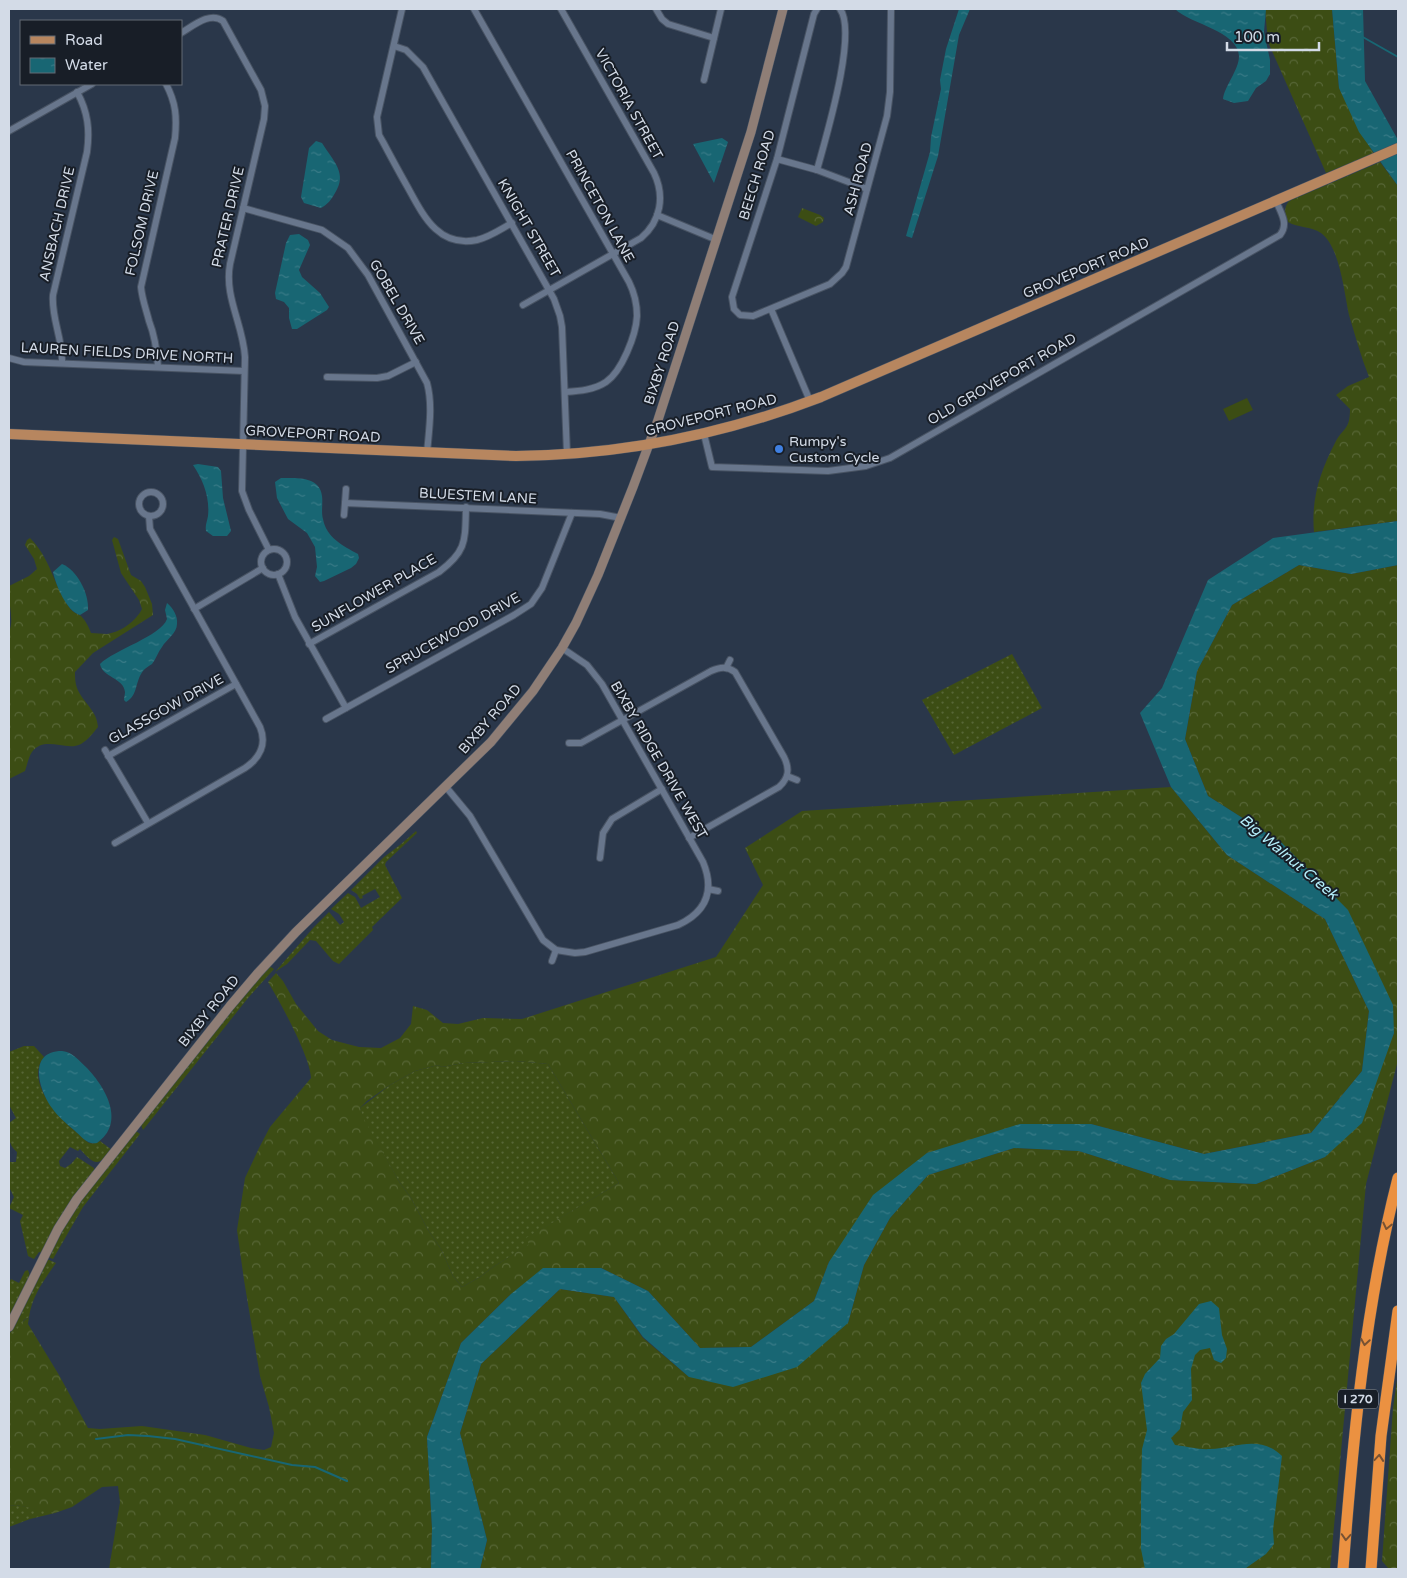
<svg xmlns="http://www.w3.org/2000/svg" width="1407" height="1578" viewBox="0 0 1407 1578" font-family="'Varela Round',sans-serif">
<defs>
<pattern id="grass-dots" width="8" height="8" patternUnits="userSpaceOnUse" patternTransform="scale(1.25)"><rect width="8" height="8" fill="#3c4d14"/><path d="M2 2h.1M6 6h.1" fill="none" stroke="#576636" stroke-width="1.8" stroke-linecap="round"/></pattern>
<pattern id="forest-crowns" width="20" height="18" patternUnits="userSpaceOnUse" patternTransform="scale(1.25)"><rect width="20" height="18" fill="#3c4d14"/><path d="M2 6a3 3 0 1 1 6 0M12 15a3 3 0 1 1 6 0" fill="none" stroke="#576636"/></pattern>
<pattern id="water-ripples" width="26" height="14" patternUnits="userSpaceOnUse" patternTransform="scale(1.25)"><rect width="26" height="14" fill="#186673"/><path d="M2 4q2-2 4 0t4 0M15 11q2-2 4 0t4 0" fill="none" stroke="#397b87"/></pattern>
</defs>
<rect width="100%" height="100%" fill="#2a374a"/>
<g fill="url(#grass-dots)">
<polygon points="1012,654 1042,708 954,755 922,700"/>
<polygon points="416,831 417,833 386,862 385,865 402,898 372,927 373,930 339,964 333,961 316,941 310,940 287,964 275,972 314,927 329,912 340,925 344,922 339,914 331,909 348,893 355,897 361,908 380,897 375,889 362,896 363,898 360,899 357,894 351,890 384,857 400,845"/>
<polygon points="269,966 274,969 248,998 143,1130 141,1125 142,1122 234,1007"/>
<path d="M24,1046H34L44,1057C25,1080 57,1116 74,1130C79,1134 84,1140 89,1143C93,1144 97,1143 100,1141L112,1150C98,1167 94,1165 80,1149L78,1151L70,1147L59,1161L60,1166L65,1168L71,1164L77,1157L94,1168V1171L42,1253L39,1252L34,1259L28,1256L20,1221L23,1215L9,1208L14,1197L9,1187V1162H16L17,1152C7,1144 9,1134 9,1123L16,1118L9,1105V1052Z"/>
<polygon points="516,1061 548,1064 619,1183 527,1238 530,1244 493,1267 480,1277 462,1287 453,1276 441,1249 428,1230 411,1198 400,1183 364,1121 360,1108 390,1085 415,1071 438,1065 442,1067 463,1063"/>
<polygon points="136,1131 140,1134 83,1207 53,1259 48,1257 60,1233 84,1196"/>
<path d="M47,1259L56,1263C44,1280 32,1296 29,1317L24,1320L9,1349V1335Z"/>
<polygon points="28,1270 30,1276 9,1319 9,1283 11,1279 19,1283 25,1271"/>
<polygon points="16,1505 51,1511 55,1513 30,1519 9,1527 9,1506"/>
</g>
<g fill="url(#forest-crowns)" fill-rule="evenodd">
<polygon points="1265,9 1332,9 1339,88 1374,154 1326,173 1268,42"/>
<path d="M1380,162L1398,186V521L1314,532C1311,499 1320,472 1335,443C1343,427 1350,431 1350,409L1336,395L1348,386L1369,377C1361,357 1355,335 1349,315C1344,292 1340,247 1321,233C1311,226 1298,228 1288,222C1285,214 1283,209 1289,201Z"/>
<polygon points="802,208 820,215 824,218 823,222 816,226 798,217"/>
<path d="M114,537L118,539L131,575L141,581L145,587L152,604L153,615L93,653L75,672C75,677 75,683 77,688C83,703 97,710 98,727C93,733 88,740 81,744C66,752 45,735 32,752C29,756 27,765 25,771L9,779V632C15,618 7,602 9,586L29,576L37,569L34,559L25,545L27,540L30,538C50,558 53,583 69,607C72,612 76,613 81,616C85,620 89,627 91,633C96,633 102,634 107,634C121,632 136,621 142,609L139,600L121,573L112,540Z"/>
<polygon points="1299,565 1351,574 1398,565 1398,1060 1366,1184 1330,1569 480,1569 487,1540 460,1433 481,1364 560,1289 614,1297 643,1338 689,1377 848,1323 864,1265 890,1218 928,1175 1014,1148 1079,1151 1170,1180 1256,1184 1325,1157 1394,1033 1282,843 1208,796 1185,739 1197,671 1232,605"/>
<path d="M1171,787L1227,855L1325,919L1369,1011L1362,1071L1311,1133L1204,1154L1091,1124L927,1153L829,1262L814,1301L751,1347L700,1348L648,1291L601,1268L511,1294L461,1343L427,1437L432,1528L431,1569H109L120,1502L118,1486L102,1487L72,1507L55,1513L16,1505L9,1506V1349C13,1338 18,1323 29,1317L28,1324L59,1375L88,1428L100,1429L142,1426L205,1435L251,1448L264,1450L271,1447L274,1433L269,1407L260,1376L244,1280L237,1230L245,1178L259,1148L270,1127L311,1078C310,1056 280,1002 268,982L276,973L283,981L296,1004L318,1031L332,1040L359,1047L381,1048L400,1038L411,1024L413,1006L427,1010L443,1023L458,1024L483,1018L522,1019L716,957L763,885L745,848L802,811ZM516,1061L548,1064L619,1183L526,1238L529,1244L493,1267L480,1277L462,1287L453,1276L441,1249L428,1230L411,1198L400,1183L365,1121L360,1108L367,1101L390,1085L415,1071L438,1065L442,1067L463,1063Z"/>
<polygon points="1398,1373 1398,1569 1389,1569 1382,1561 1393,1408"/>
</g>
<polygon fill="#3c4d14" points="1247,398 1253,410 1229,421 1223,409"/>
<g fill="url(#water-ripples)">
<polygon points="959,9 970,9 959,35 938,156 912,238 906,236 930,152 931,137 941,89 940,80 946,49"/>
<path d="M1175,9H1266L1264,32L1270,60V74L1266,81L1256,88L1248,101L1234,103L1223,99C1224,87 1239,70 1239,56C1238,31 1190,24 1175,9Z"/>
<polygon points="1332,9 1363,9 1365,81 1398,140 1398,186 1359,132 1339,88"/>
<polygon points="722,138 728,142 714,183 693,144"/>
<path d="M316,141L322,143C333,161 348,173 335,193C331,200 328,204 321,208L304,203L301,197L309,148Z"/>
<polygon points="299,234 308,240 310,245 299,270 302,277 320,293 329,307 327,310 297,329 292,329 289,318 289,308 284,302 276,299 275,293 286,243 290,235"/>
<path d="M198,464L218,467L221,471L223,498L231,531L227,536H213L206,531C205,525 207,522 208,516C210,497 203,480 193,465Z"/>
<path d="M281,478C296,478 320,476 322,496C323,503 321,512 323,519C326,537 343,546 358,554L359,558L356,564L351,568L324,581L320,582L315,576L317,567L315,547L307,533L288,519L277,498L275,482Z"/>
<polygon points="1398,521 1398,565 1351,574 1299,565 1232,605 1197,671 1185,739 1208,796 1282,843 1348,910 1393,1005 1394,1033 1362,1123 1325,1157 1256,1184 1170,1180 1079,1151 1014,1148 928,1175 890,1218 864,1265 848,1323 797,1367 733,1387 689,1377 643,1337 614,1297 560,1289 481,1364 460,1433 487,1540 480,1569 431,1569 432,1528 427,1437 461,1343 511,1294 543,1268 601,1268 648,1291 700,1348 751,1347 814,1301 829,1262 873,1195 927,1153 1020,1124 1091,1124 1204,1154 1311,1133 1362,1071 1369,1011 1325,919 1227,855 1171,787 1140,713 1162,688 1208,580 1273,538"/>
<path d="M62,564C77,570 89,593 88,610L80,615C66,611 56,585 53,572Z"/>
<path d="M167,603C173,608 178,616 177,624C177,633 166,640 162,647C158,652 156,659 152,664C149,666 145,668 143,671C135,681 138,696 126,702L124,700C124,697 125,695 125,692C124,678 102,677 100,664C114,650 161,636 167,619L165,610Z"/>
<path d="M62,1051C73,1052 79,1061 87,1068C106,1088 126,1123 97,1143C87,1145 81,1136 74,1130C66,1123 58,1117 52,1108C39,1090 27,1051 62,1051Z"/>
<path d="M1211,1301L1219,1308L1222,1335L1227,1349L1226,1358L1221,1363L1214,1360L1210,1348L1200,1350L1195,1355L1191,1369L1192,1400L1183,1412L1180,1429L1171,1438L1175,1445C1186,1446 1199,1450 1210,1449C1236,1448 1259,1434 1282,1456L1273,1530L1274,1544L1266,1554L1246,1568L1145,1569L1141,1549V1495L1142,1449L1147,1430L1141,1383L1145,1374L1160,1358L1161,1346L1166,1339L1174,1334L1199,1304Z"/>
</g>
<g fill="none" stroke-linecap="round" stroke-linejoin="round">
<g stroke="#186673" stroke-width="2">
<polyline points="1361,36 1398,57"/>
<polyline points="96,1439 128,1435 148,1436 175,1439 292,1465 315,1467 347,1481"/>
</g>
<defs>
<g id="street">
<path d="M402,9L377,117L379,135L383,142C391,157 399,172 407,186C423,215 438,248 477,240C490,237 501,229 512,223"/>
<path d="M474,9L629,282C634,292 637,303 637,316C636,335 622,371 606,382C594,390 579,391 565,392"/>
<polyline points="656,9 662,19 668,24 714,38"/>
<polyline points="817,9 814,14 777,159 732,297 734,309 740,315 753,316 830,284 842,273 846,267 887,116 890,92 891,9"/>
<path d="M181,33C193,26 210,11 223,21L261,90L265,106L264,119L230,264C224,297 243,324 245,357L242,491L249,510L269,550"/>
<polyline points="394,46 406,50 423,67 554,299 560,316 562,327 567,454"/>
<polyline points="704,80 721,9"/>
<polyline points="9,131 92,84"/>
<polyline points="777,159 817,170 867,189"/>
<path d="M817,170C825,140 858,33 840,9"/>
<path d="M243,208L322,230L348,248L368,275L427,383C433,405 429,430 427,453"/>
<polyline points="657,215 717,240"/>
<path d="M523,305L641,238C661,221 665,196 654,173L561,9"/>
<polyline points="771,309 810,401"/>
<polyline points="9,358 24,362 244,371"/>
<path d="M62,363C63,339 51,318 53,295L87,152C90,130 88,112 77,92"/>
<path d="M158,367C157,351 155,336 149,321C146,309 142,299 141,287L175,138C177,117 176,103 166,84"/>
<polyline points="327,377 377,378 388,376 416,362"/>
<path d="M704,434L712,467L828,471L866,466L890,458L1280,235C1289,224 1281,213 1276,201"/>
<circle cx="151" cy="504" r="12"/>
<polyline points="345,503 346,489"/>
<polyline points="344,515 345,503 600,514 621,518"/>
<circle cx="274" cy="562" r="13"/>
<polyline points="278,574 295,617 346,708"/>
<polyline points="194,609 263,568"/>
<path d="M309,644L439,572C467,551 465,541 466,507"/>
<polyline points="726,668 730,660"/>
<polyline points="326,719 514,615 531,604 542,588 572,513"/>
<path d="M569,743H581L711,671C720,667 727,666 735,672L784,757C790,769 789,778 779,787L689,838"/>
<polyline points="105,750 148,823"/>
<polyline points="108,756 236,684"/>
<polyline points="787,776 797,780"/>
<path d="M446,787L470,816L543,940L556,950L575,953L585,952L678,925C706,912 715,891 703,862L602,684L587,665L562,648"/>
<path d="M115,843L245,768C260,758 267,744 260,727L150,529L149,516"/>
<polyline points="600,858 603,833 612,819 662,789"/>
<polyline points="708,889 718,891"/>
<polyline points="552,961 556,950"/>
</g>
<polyline id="secondary" points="9,1327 58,1229 77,1199 230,1006 258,973 296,932 491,742 533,691 562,648 576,623 598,575 633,487 658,420 751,132 783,9"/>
<path id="primary" d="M9,434L516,456C621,455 722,435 821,397L1398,148"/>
<g id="highway">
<path d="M1343,1569C1353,1438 1365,1307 1398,1178"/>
<polyline points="1371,1569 1381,1436 1398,1311"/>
</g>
</defs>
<use href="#street" stroke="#485363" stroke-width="8"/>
<use href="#secondary" stroke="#485363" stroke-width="10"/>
<use href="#primary" stroke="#485363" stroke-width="11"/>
<use href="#highway" stroke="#485363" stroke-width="12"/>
<use href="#street" stroke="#68768c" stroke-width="6"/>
<use href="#secondary" stroke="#8f7e76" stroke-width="9"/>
<use href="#primary" stroke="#b7865f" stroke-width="10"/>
<use href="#highway" stroke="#eb9141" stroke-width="11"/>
</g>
<defs><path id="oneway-chevron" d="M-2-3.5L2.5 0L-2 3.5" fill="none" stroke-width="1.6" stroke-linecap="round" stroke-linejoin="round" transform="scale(1.25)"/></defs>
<g stroke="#775233">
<use href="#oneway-chevron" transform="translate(1387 1226) rotate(103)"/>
<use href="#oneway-chevron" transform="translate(1365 1342) rotate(99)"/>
<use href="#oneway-chevron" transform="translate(1379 1458) rotate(-85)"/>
<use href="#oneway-chevron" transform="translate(1346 1537) rotate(94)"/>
</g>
<circle fill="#3f7fe0" stroke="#181e27" stroke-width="2" cx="779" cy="449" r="5"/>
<g text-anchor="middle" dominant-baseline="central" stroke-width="4" stroke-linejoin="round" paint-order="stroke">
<rect fill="#181e27" stroke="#9ba2ad" stroke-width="1" x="1338" y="1389.5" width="40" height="19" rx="4"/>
<g font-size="12" font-weight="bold" fill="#d3dbe7">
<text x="1358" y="1399">I 270</text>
</g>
<g font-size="14" fill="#d3dbe7" stroke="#181e27">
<text transform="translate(629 104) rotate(61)">VICTORIA STREET</text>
<text transform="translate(757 175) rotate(-73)">BEECH ROAD</text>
<text transform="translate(858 179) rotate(-75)">ASH ROAD</text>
<text transform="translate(600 206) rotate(61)">PRINCETON LANE</text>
<text transform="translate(228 217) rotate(-77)">PRATER DRIVE</text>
<text transform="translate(142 223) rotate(-77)">FOLSOM DRIVE</text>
<text transform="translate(57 224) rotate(-77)">ANSBACH DRIVE</text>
<text transform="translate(529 228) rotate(60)">KNIGHT STREET</text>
<text transform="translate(1086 268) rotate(-23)">GROVEPORT ROAD</text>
<text transform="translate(397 302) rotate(60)">GOBEL DRIVE</text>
<text transform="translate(127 353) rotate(3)">LAUREN FIELDS DRIVE NORTH</text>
<text transform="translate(662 363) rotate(-72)">BIXBY ROAD</text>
<text transform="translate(1002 379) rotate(-30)">OLD GROVEPORT ROAD</text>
<text transform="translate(711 415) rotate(-14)">GROVEPORT ROAD</text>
<text transform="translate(313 434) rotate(3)">GROVEPORT ROAD</text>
<text transform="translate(478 496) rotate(3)">BLUESTEM LANE</text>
<text transform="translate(374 593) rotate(-30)">SUNFLOWER PLACE</text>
<text transform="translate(453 633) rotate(-29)">SPRUCEWOOD DRIVE</text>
<text transform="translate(166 709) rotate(-29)">GLASSGOW DRIVE</text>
<text transform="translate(490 719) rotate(-49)">BIXBY ROAD</text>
<text transform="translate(659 760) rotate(60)">BIXBY RIDGE DRIVE WEST</text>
<text transform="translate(209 1011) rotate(-51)">BIXBY ROAD</text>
</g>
<g font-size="14" fill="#d3dbe7" stroke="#181e27" text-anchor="start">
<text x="789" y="441">Rumpy's<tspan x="789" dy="16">Custom Cycle</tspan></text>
</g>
<g font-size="15" font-style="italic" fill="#b4effb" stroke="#181e27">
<text transform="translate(1289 857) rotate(40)">Big Walnut Creek</text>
</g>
</g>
<rect width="1407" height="1578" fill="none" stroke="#d3dbe7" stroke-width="20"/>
<rect x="20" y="20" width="162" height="65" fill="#181e27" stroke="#636a74"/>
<rect x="30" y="36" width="25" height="8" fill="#b7865f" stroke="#636a74"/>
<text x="65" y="45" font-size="15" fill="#d3dbe7">Road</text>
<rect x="30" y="58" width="25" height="15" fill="url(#water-ripples)" stroke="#636a74"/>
<text x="65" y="70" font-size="15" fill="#d3dbe7">Water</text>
<path d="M1227 42v8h92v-8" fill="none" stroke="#d3dbe7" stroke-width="2.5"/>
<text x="1234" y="42" font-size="15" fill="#d3dbe7" stroke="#181e27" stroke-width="4" paint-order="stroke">100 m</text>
</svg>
